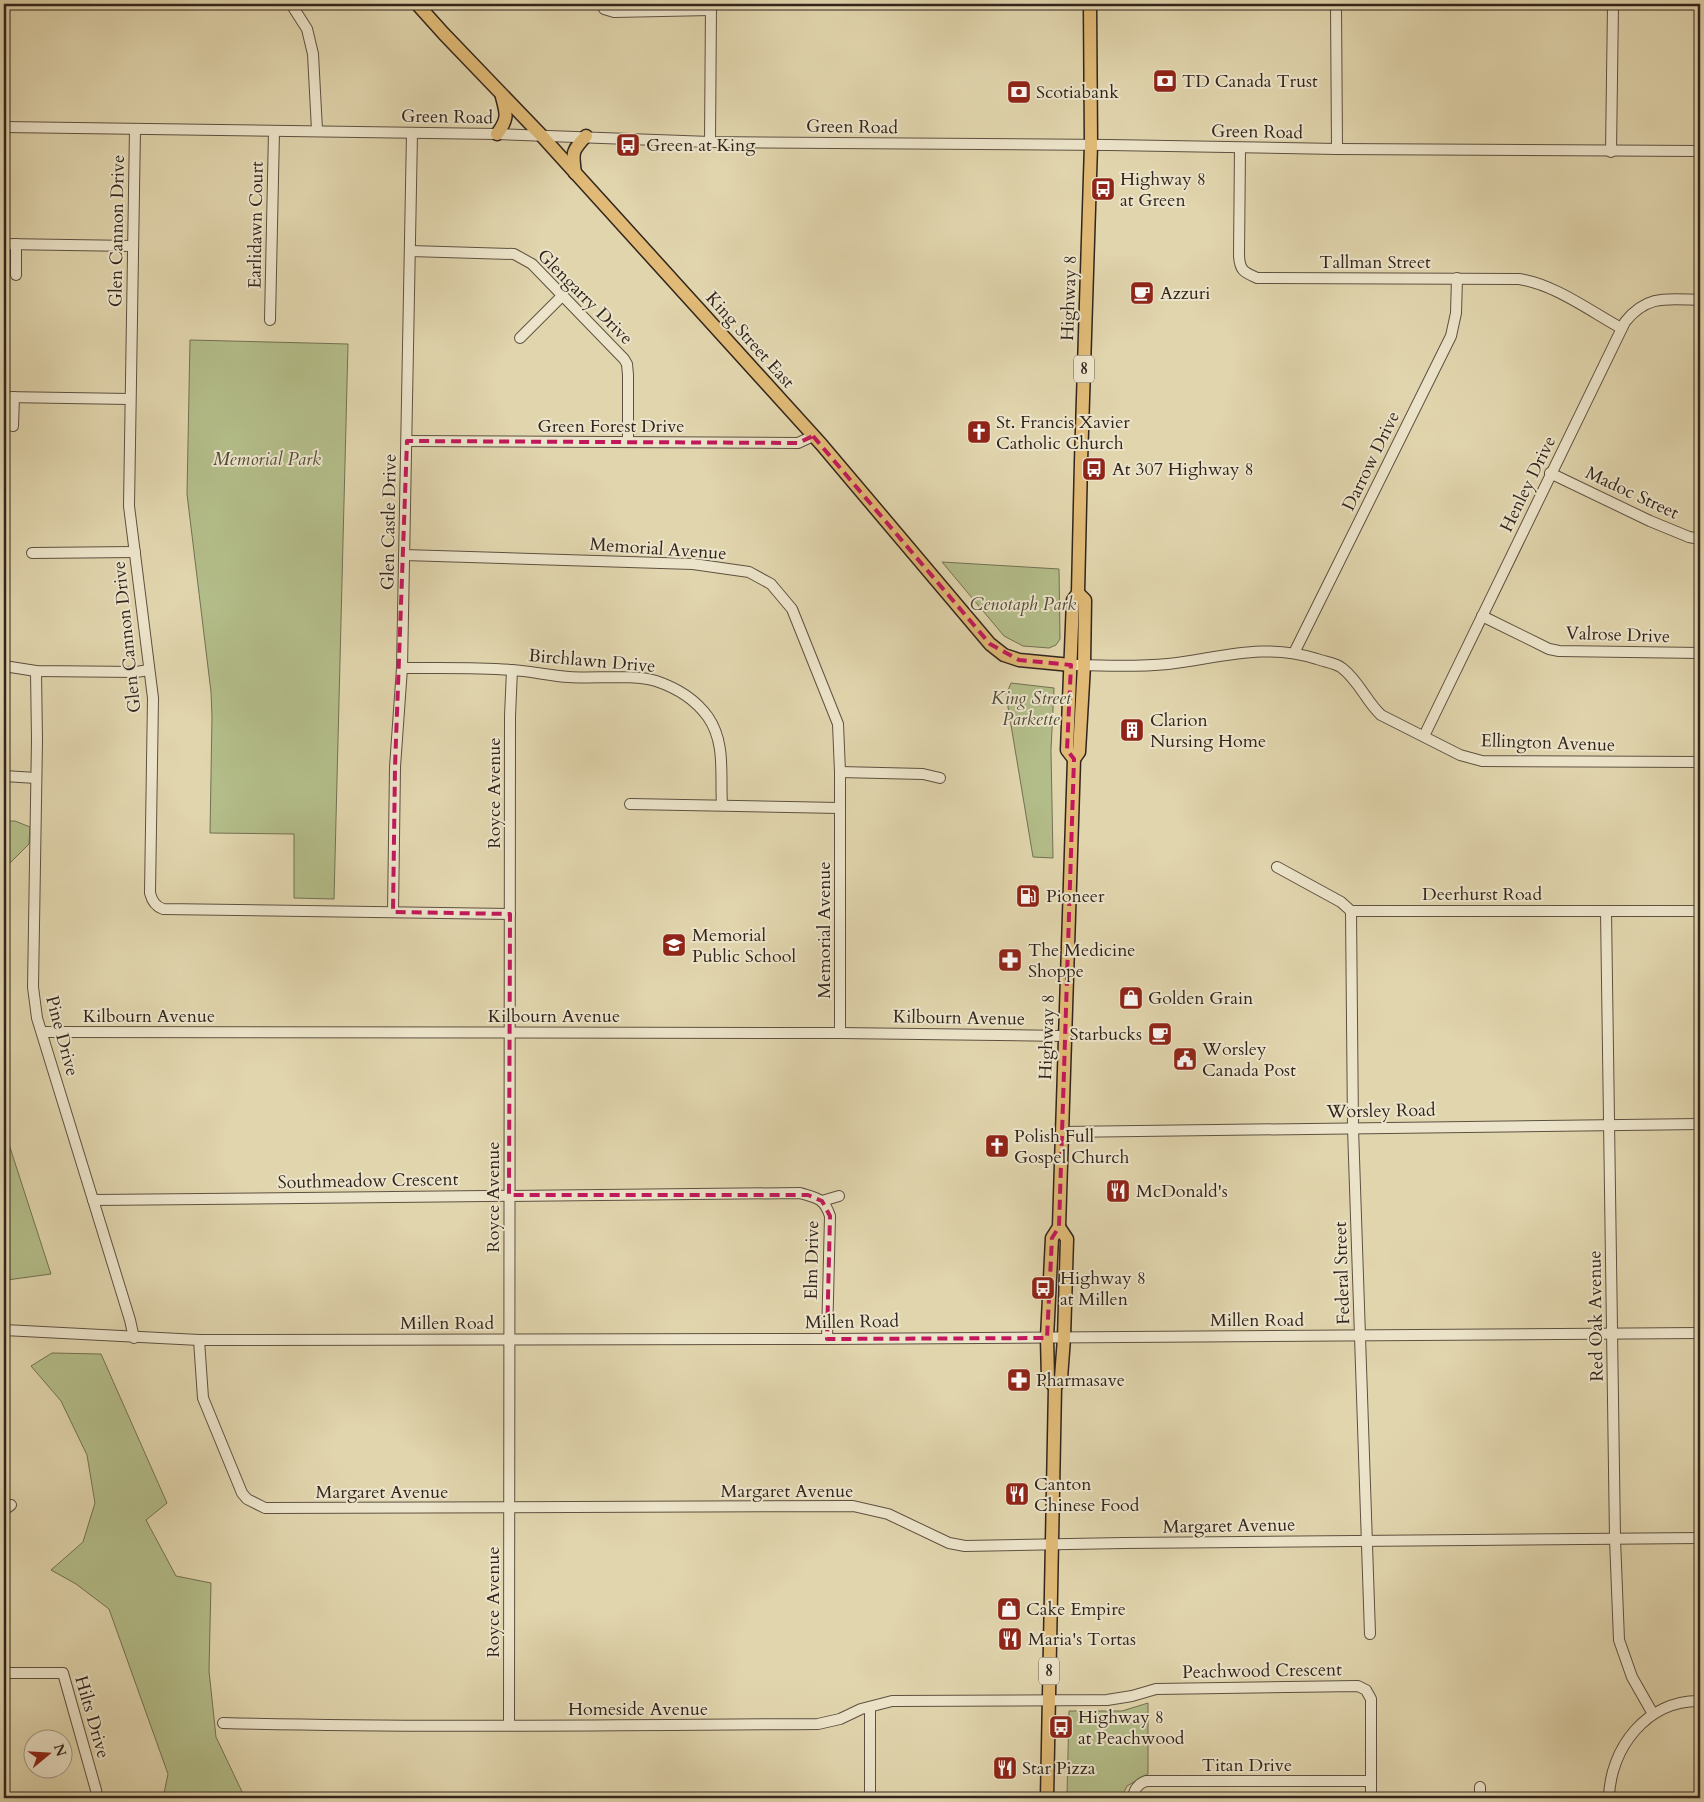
<svg xmlns="http://www.w3.org/2000/svg" width="1704" height="1802" viewBox="0 0 1704 1802" font-family="Cardo,serif">
<rect width="100%" height="100%" fill="#e1d5ad"/>
<filter id="stains"><feTurbulence type="fractalNoise" baseFrequency=".004" numOctaves="4"/><feColorMatrix values="0 0 0 0 .2 0 0 0 0 .09 0 0 0 0 .02 0 0 0 .5 -.17"/></filter>
<radialGradient id="worn" r=".72"><stop offset=".6" stop-color="#630" stop-opacity="0"/><stop offset="1" stop-color="#630" stop-opacity=".3"/></radialGradient>
<g fill="#b3bd89" stroke="#727153">
<polygon points="190,340 348,344 334,899 294,898 294,834 210,833 212,717 211,692 187,494"/>
<polygon points="942,562 1059,569 1060,639 1056,645 1049,648 1023,646 1004,636"/>
<polygon points="1011,683 1054,688 1051,750 1053,858 1033,857 1006,695"/>
<polygon points="4,821 15,821 30,827 29,844 4,869"/>
<polygon points="4,1129 51,1274 7,1280 4,1278"/>
<polygon points="52,1353 101,1354 167,1503 146,1520 176,1576 211,1583 209,1671 216,1737 245,1798 163,1798 168,1774 109,1609 76,1584 51,1570 83,1542 95,1503 87,1455 61,1401 31,1366"/>
<polygon points="1148,1703 1148,1774 1127,1786 1123,1794 1067,1794 1069,1711 1122,1711"/>
</g>
<g fill="none" stroke-linecap="round" stroke-linejoin="round">
<defs>
<g id="minor">
<polyline points="291,4 307,29 313,54 317,130"/>
<polyline points="1336,4 1337,149"/>
<polyline points="604,9 614,12 711,10"/>
<polyline points="4,127 497,134 710,142 1109,145 1337,149 1700,151"/>
<path d="M135,129L129,506L153,698L150,893C152,901 155,906 163,909L510,914"/>
<polyline points="710,142 711,4"/>
<path d="M1240,148L1239,256C1240,271 1244,272 1257,278L1519,279C1554,284 1590,311 1621,328"/>
<polyline points="1611,152 1613,4"/>
<polyline points="4,244 133,246"/>
<polyline points="410,251 514,254 532,264 624,359 627,364 628,375 628,442"/>
<polyline points="16,275 16,244"/>
<polyline points="270,320 274,131"/>
<polyline points="520,338 563,295"/>
<polyline points="4,397 130,399"/>
<polyline points="13,426 14,397"/>
<polyline points="407,441 798,443 813,436"/>
<polyline points="1550,473 1650,521 1689,537 1700,539"/>
<polyline points="32,553 135,552"/>
<polyline points="404,555 693,564 749,572 771,584 792,609 838,724 840,772 840,1033"/>
<polyline points="1482,616 1549,649 1559,651 1700,653"/>
<polyline points="1294,653 1451,336 1456,313 1457,278"/>
<path d="M1077,665C1107,666 1138,667 1168,664C1220,658 1265,642 1317,659C1325,662 1336,663 1342,668C1359,681 1366,701 1381,715L1460,755L1482,761L1700,762"/>
<polyline points="4,666 36,671 136,672 149,670"/>
<path d="M402,668C439,668 476,667 512,670C531,671 550,676 569,677C594,679 633,674 656,681C677,688 695,699 708,717C726,743 720,775 722,805"/>
<polyline points="36,671 37,740 33,987 37,1018 130,1320 134,1338"/>
<path d="M1424,736L1625,322C1647,294 1668,299 1700,300"/>
<polyline points="840,772 923,774 940,778"/>
<polyline points="4,776 36,778"/>
<polyline points="630,804 839,808"/>
<polyline points="1277,867 1341,902 1351,911 1700,911"/>
<polyline points="1351,911 1353,1128 1370,1634"/>
<polyline points="1606,911 1615,1539 1619,1640 1632,1677 1653,1714"/>
<polyline points="393,912 395,767 402,668 412,133"/>
<polyline points="42,1032 840,1033 1065,1036"/>
<polyline points="1062,1132 1700,1124"/>
<path d="M93,1200L800,1193C817,1198 824,1198 830,1216L827,1339"/>
<polyline points="822,1201 839,1196"/>
<polyline points="4,1330 199,1340 827,1339 1700,1333"/>
<polyline points="199,1340 203,1398 242,1493 247,1499 265,1508 853,1506 888,1514 949,1543 965,1546 1124,1543 1700,1538"/>
<polyline points="4,1510 11,1505"/>
<polyline points="4,1673 63,1673 96,1790 97,1798"/>
<path d="M223,1723C421,1728 620,1725 818,1724L840,1719L861,1709L892,1701L1107,1700L1132,1696L1156,1689L1358,1686L1366,1690L1371,1699V1798"/>
<polyline points="509,1725 510,716 512,670"/>
<polyline points="870,1798 870,1707"/>
<path d="M1133,1798C1134,1790 1137,1784 1146,1781H1371"/>
<polyline points="1480,1798 1480,1787"/>
<path d="M1609,1798C1610,1748 1647,1700 1700,1701"/>
</g>
<g id="major">
<polyline points="417,4 444,34 541,135 821,444 990,644 1004,655 1019,660 1071,665"/>
<path d="M497,134C508,119 507,115 502,97"/>
<path d="M575,173C572,152 572,151 586,136"/>
<polyline points="1074,759 1079,752 1084,665 1085,600 1078,593"/>
<polyline points="1055,1387 1048,1379 1047,1338 1052,1238 1059,1227 1074,759 1067,750 1073,600 1078,593 1081,462 1091,145 1090,4"/>
<polyline points="1047,1798 1055,1387 1061,1378 1064,1338 1067,1239 1059,1227"/>
</g>
</defs>
<use href="#minor" stroke="#5e5141" stroke-width="12"/>
<use href="#major" stroke="#32251d" stroke-width="15"/>
<use href="#minor" stroke="#ece4ca" stroke-width="10"/>
<use href="#major" stroke="#e0ba76" stroke-width="12"/>
</g>
<path fill="none" stroke="#c2185b" stroke-width="4" stroke-dasharray="10 6" stroke-linejoin="round" d="M813,436L990,644L1019,660L1071,665L1067,750L1074,759L1059,1227L1052,1238L1047,1338L827,1339L830,1216L822,1201L808,1195H509L510,914L393,912L395,767L407,441L798,443Z"/>
<defs>
<symbol id="bank-square" viewBox="-11 -11 22 22"><rect x="-9" y="-9" width="18" height="18" rx="4" fill="#8f2418" stroke="#ece4ca"/><path d="M-6-4H6V4H-6ZM0-2.3a2.3 2.3 0 1 0 0 4.6a2.3 2.3 0 1 0 0-4.6Z" fill="#fff"/></symbol>
<symbol id="bus-square" viewBox="-11 -11 22 22"><rect x="-9" y="-9" width="18" height="18" rx="4" fill="#8f2418" stroke="#ece4ca"/><path d="M-5-6H5V4H4V6H2V4H-2V6H-4V4H-5ZM-3.5-4V0h7V-4ZM-3.5 1.2v1.5H-2V1.2ZM2 1.2v1.5H3.5V1.2Z" fill="#fff"/></symbol>
<symbol id="cafe-square" viewBox="-11 -11 22 22"><rect x="-9" y="-9" width="18" height="18" rx="4" fill="#8f2418" stroke="#ece4ca"/><path d="M-5.5-4.5H6V0H3Q3 3.5 0 3.5H-2.5Q-5.5 3.5-5.5 0ZM3-3.2v2h1.7v-2ZM-6 4.5H4V6H-6Z" fill="#fff"/></symbol>
<symbol id="church-square" viewBox="-11 -11 22 22"><rect x="-9" y="-9" width="18" height="18" rx="4" fill="#8f2418" stroke="#ece4ca"/><path d="M-1.2-6h2.4v3.5h3.3v2.4h-3.3V6h-2.4V-.1h-3.3v-2.4h3.3Z" fill="#fff"/></symbol>
<symbol id="building-square" viewBox="-11 -11 22 22"><rect x="-9" y="-9" width="18" height="18" rx="4" fill="#8f2418" stroke="#ece4ca"/><path d="M-4-6H4V6H1V3H-1V6H-4ZM-2.5-4.3h1.7v1.8h-1.7ZM.8-4.3h1.7v1.8H.8ZM-2.5-1h1.7V.8h-1.7ZM.8-1h1.7V.8H.8Z" fill="#fff"/></symbol>
<symbol id="fuel-square" viewBox="-11 -11 22 22"><rect x="-9" y="-9" width="18" height="18" rx="4" fill="#8f2418" stroke="#ece4ca"/><path d="M-5.5-6h7V0h2V4h1.3V-2.5L3-4.5l.8-.8L6-3V5H2.5V1h-1V6h-7ZM-4.2-4.7v3.2H.2V-4.7Z" fill="#fff"/></symbol>
<symbol id="school-square" viewBox="-11 -11 22 22"><rect x="-9" y="-9" width="18" height="18" rx="4" fill="#8f2418" stroke="#ece4ca"/><path d="M0-5L7-2L0 1L-7-2ZM-4 1L0 2.5L4 1V4Q0 6-4 4Z" fill="#fff"/></symbol>
<symbol id="pharmacy-square" viewBox="-11 -11 22 22"><rect x="-9" y="-9" width="18" height="18" rx="4" fill="#8f2418" stroke="#ece4ca"/><path d="M-2-6h4v4h4v4h-4v4h-4v-4h-4v-4h4Z" fill="#fff"/></symbol>
<symbol id="shop-square" viewBox="-11 -11 22 22"><rect x="-9" y="-9" width="18" height="18" rx="4" fill="#8f2418" stroke="#ece4ca"/><path d="M-5-2.5h2.3a2.7 3.5 0 0 1 5.4 0H5L5.5 6h-11ZM-1.5-2.5h3a1.5 2.3 0 0 0-3 0Z" fill="#fff"/></symbol>
<symbol id="civic-square" viewBox="-11 -11 22 22"><rect x="-9" y="-9" width="18" height="18" rx="4" fill="#8f2418" stroke="#ece4ca"/><path d="M-.6-6.5H3V-4.5H.6V-3L4-1V1h2V6H-6V1h2V-1L-.6-3ZM-1.2 2.5V6h2.4V2.5Z" fill="#fff"/></symbol>
<symbol id="restaurant-square" viewBox="-11 -11 22 22"><rect x="-9" y="-9" width="18" height="18" rx="4" fill="#8f2418" stroke="#ece4ca"/><path d="M-5-6h1v4h1v-4h1v4h1v-4h1v5L-1.5 .5V6h-2V.5L-5-1ZM5-6V6H3V1.5H1.5Q1.5-4 5-6Z" fill="#fff"/></symbol>
</defs>
<g fill-rule="evenodd">
<use href="#bank-square" x="1151" y="67" width="28" height="28"/>
<use href="#bank-square" x="1005" y="78" width="28" height="28"/>
<use href="#bus-square" x="614" y="131" width="28" height="28"/>
<use href="#bus-square" x="1089" y="175" width="28" height="28"/>
<use href="#cafe-square" x="1128" y="279" width="28" height="28"/>
<use href="#church-square" x="965" y="418" width="28" height="28"/>
<use href="#bus-square" x="1080" y="455" width="28" height="28"/>
<use href="#building-square" x="1118" y="716" width="28" height="28"/>
<use href="#fuel-square" x="1014" y="882" width="28" height="28"/>
<use href="#school-square" x="660" y="931" width="28" height="28"/>
<use href="#pharmacy-square" x="996" y="946" width="28" height="28"/>
<use href="#shop-square" x="1117" y="984" width="28" height="28"/>
<use href="#cafe-square" x="1146" y="1020" width="28" height="28"/>
<use href="#civic-square" x="1171" y="1045" width="28" height="28"/>
<use href="#church-square" x="983" y="1132" width="28" height="28"/>
<use href="#restaurant-square" x="1104" y="1177" width="28" height="28"/>
<use href="#bus-square" x="1029" y="1274" width="28" height="28"/>
<use href="#pharmacy-square" x="1005" y="1366" width="28" height="28"/>
<use href="#restaurant-square" x="1003" y="1480" width="28" height="28"/>
<use href="#shop-square" x="995" y="1595" width="28" height="28"/>
<use href="#restaurant-square" x="996" y="1625" width="28" height="28"/>
<use href="#bus-square" x="1047" y="1713" width="28" height="28"/>
<use href="#restaurant-square" x="991" y="1754" width="28" height="28"/>
</g>
<g text-anchor="middle" dominant-baseline="central" stroke-width="4" stroke-linejoin="round" paint-order="stroke">
<g fill="#ece4ca" stroke="#6a5e51" stroke-width="1">
<rect x="1074" y="355.5" width="20" height="27" rx="4"/>
<rect x="1039" y="1657.5" width="20" height="27" rx="4"/>
</g>
<g font-size="16" font-weight="bold" fill="#32251d">
<text x="1084" y="369">8</text>
<text x="1049" y="1671">8</text>
</g>
<g font-size="18" fill="#32251d" stroke="#ece4ca" text-anchor="start">
<text x="1182" y="81">TD Canada Trust</text>
<text x="1036" y="92">Scotiabank</text>
<text x="646" y="145">Green at King</text>
<text x="1120" y="179">Highway 8<tspan x="1120" dy="21">at Green</tspan></text>
<text x="1160" y="293">Azzuri</text>
<text x="996" y="422">St. Francis Xavier<tspan x="996" dy="21">Catholic Church</tspan></text>
<text x="1112" y="469">At 307 Highway 8</text>
<text x="1150" y="720">Clarion<tspan x="1150" dy="21">Nursing Home</tspan></text>
<text x="1046" y="896">Pioneer</text>
<text x="692" y="935">Memorial<tspan x="692" dy="21">Public School</tspan></text>
<text x="1028" y="950">The Medicine<tspan x="1028" dy="21">Shoppe</tspan></text>
<text x="1148" y="998">Golden Grain</text>
<text x="1142" y="1034" text-anchor="end">Starbucks</text>
<text x="1202" y="1049">Worsley<tspan x="1202" dy="21">Canada Post</tspan></text>
<text x="1014" y="1136">Polish Full<tspan x="1014" dy="21">Gospel Church</tspan></text>
<text x="1136" y="1191">McDonald's</text>
<text x="1060" y="1278">Highway 8<tspan x="1060" dy="21">at Millen</tspan></text>
<text x="1036" y="1380">Pharmasave</text>
<text x="1034" y="1484">Canton<tspan x="1034" dy="21">Chinese Food</tspan></text>
<text x="1026" y="1609">Cake Empire</text>
<text x="1028" y="1639">Maria's Tortas</text>
<text x="1078" y="1717">Highway 8<tspan x="1078" dy="21">at Peachwood</tspan></text>
<text x="1022" y="1768">Star Pizza</text>
</g>
<g font-size="18" fill="#32251d" stroke="#ece4ca">
<text transform="translate(447 117) rotate(1)">Green Road</text>
<text transform="translate(852 127) rotate(1)">Green Road</text>
<text transform="translate(1257 132) rotate(1)">Green Road</text>
<text transform="translate(256 225) rotate(-89)">Earlidawn Court</text>
<text transform="translate(117 231) rotate(-89)">Glen Cannon Drive</text>
<text x="1375" y="262">Tallman Street</text>
<text transform="translate(585 297) rotate(45)">Glengarry Drive</text>
<text transform="translate(1069 298) rotate(-88)">Highway 8</text>
<text transform="translate(750 340) rotate(48)">King Street East</text>
<text x="611" y="426">Green Forest Drive</text>
<text transform="translate(1371 461) rotate(-64)">Darrow Drive</text>
<text transform="translate(1528 484) rotate(-64)">Henley Drive</text>
<text transform="translate(1632 493) rotate(25)">Madoc Street</text>
<text transform="translate(389 522) rotate(-89)">Glen Castle Drive</text>
<text transform="translate(658 549) rotate(4)">Memorial Avenue</text>
<text transform="translate(1618 635) rotate(2)">Valrose Drive</text>
<text transform="translate(127 637) rotate(-96)">Glen Cannon Drive</text>
<text transform="translate(592 661) rotate(5)">Birchlawn Drive</text>
<text transform="translate(1548 743) rotate(2)">Ellington Avenue</text>
<text transform="translate(494 793) rotate(-90)">Royce Avenue</text>
<text x="1482" y="894">Deerhurst Road</text>
<text transform="translate(824 930) rotate(-90)">Memorial Avenue</text>
<text x="149" y="1016">Kilbourn Avenue</text>
<text x="554" y="1016">Kilbourn Avenue</text>
<text transform="translate(959 1018) rotate(1)">Kilbourn Avenue</text>
<text transform="translate(62 1036) rotate(75)">Pine Drive</text>
<text transform="translate(1047 1037) rotate(-88)">Highway 8</text>
<text transform="translate(1381 1111) rotate(-1)">Worsley Road</text>
<text transform="translate(368 1181) rotate(-1)">Southmeadow Crescent</text>
<text transform="translate(493 1197) rotate(-90)">Royce Avenue</text>
<text transform="translate(812 1260) rotate(-89)">Elm Drive</text>
<text transform="translate(1342 1273) rotate(-92)">Federal Street</text>
<text transform="translate(1596 1316) rotate(-91)">Red Oak Avenue</text>
<text x="1257" y="1320">Millen Road</text>
<text transform="translate(852 1322) rotate(-1)">Millen Road</text>
<text x="447" y="1323">Millen Road</text>
<text x="787" y="1491">Margaret Avenue</text>
<text x="382" y="1492">Margaret Avenue</text>
<text transform="translate(1229 1526) rotate(-1)">Margaret Avenue</text>
<text transform="translate(493 1602) rotate(-90)">Royce Avenue</text>
<text transform="translate(1262 1671) rotate(-1)">Peachwood Crescent</text>
<text x="638" y="1709">Homeside Avenue</text>
<text transform="translate(92 1717) rotate(74)">Hilts Drive</text>
<text x="1247" y="1765">Titan Drive</text>
</g>
<g font-size="18" font-style="italic" fill="#524b38" stroke="#ece4ca">
<text x="267" y="459">Memorial Park</text>
<text x="1023" y="604">Cenotaph Park</text>
<text x="1031" y="698">King Street<tspan x="1031" dy="21">Parkette</tspan></text>
</g>
</g>
<rect width="1704" height="1802" fill="none" stroke="#e1d5ad" stroke-width="20"/>
<rect x="5" y="5" width="1694" height="1792" fill="none" stroke="#32251d" stroke-width="2.5"/>
<rect x="10" y="10" width="1684" height="1782" fill="none" stroke="#32251d"/>
<g transform="translate(48 1754) rotate(72)"><circle r="24" fill="#ece4ca" stroke="#a29885"/>
<path d="M0-4L9 19L0 12L-9 19Z" fill="#8f2418"/>
<text y="-8" font-size="14" font-weight="bold" text-anchor="middle" fill="#32251d">N</text>
</g>
<rect width="100%" height="100%" filter="url(#stains)"/>
<rect width="100%" height="100%" fill="url(#worn)"/>
</svg>
